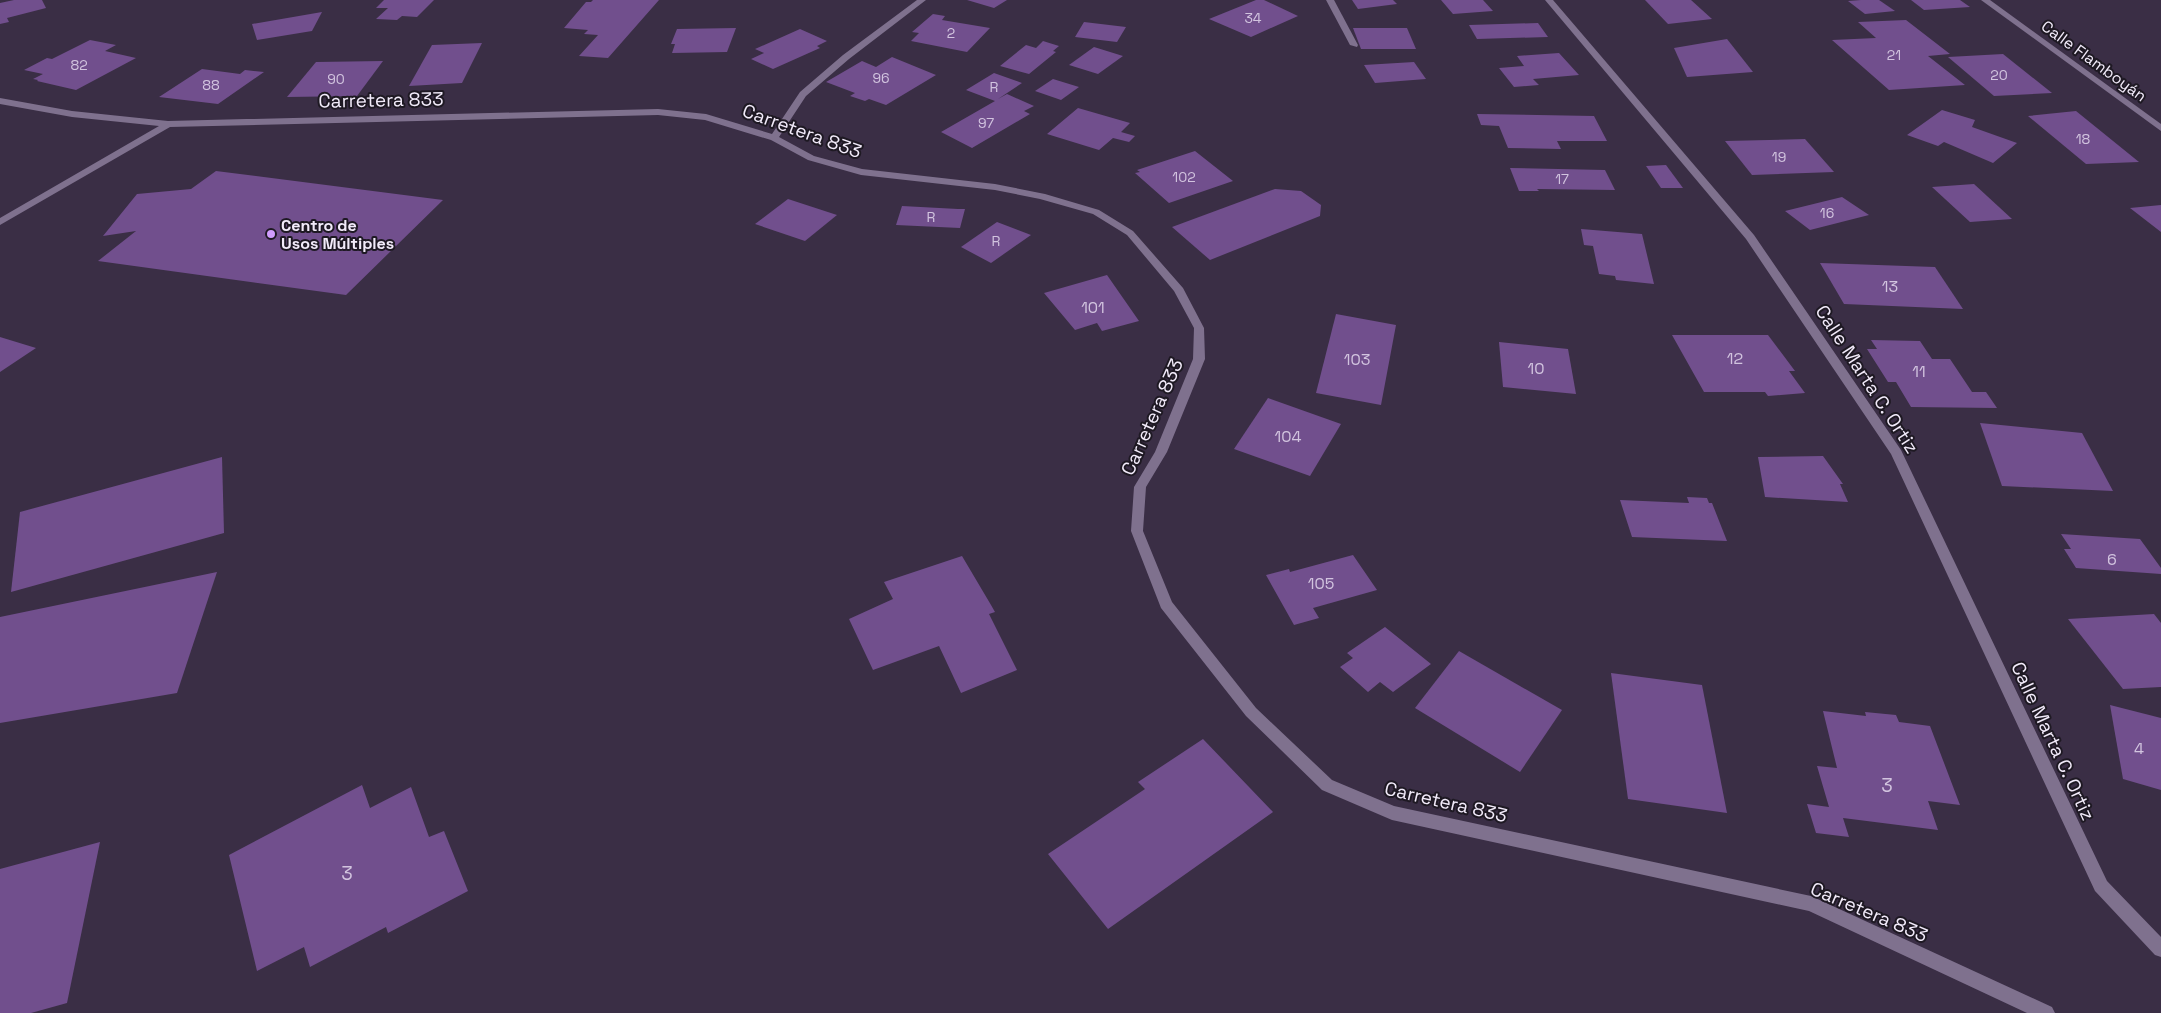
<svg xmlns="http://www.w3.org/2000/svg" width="2161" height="1013" viewBox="0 0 2161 1013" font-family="'Space Grotesk',sans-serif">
<rect width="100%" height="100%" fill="#3a2e45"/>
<g fill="#714f8d">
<polygon points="14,0 42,0 46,8 7,18 9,22 0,24 0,3"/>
<polygon points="384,0 434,0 417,17 402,16 397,20 376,19 388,8 376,8"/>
<polygon points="593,0 659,0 608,58 579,56 598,35 584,34 588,30 564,28 586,2 591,2"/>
<polygon points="967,0 1007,0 994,8"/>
<polygon points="1256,0 1264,0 1298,16 1251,37 1209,19"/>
<polygon points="1352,0 1393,0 1397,4 1358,9"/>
<polygon points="1441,0 1483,0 1493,11 1453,14"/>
<polygon points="1645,0 1691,0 1712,19 1668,24"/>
<polygon points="1861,0 1879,0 1895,11 1865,14 1848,1"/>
<polygon points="1911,0 1960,0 1970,7 1924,10"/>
<polygon points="322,12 312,31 257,40 252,24"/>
<polygon points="933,14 945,16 942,20 990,28 967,52 911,41 919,33 912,32"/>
<polygon points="1906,20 1950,54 1928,56 1965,85 1889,90 1832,40 1876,38 1858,22"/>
<polygon points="1084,22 1126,27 1117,42 1075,37"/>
<polygon points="1538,23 1548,37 1477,39 1469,25"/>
<polygon points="736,28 727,52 672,53 675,44 671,44 677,29"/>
<polygon points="1353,28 1407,28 1416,49 1361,49"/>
<polygon points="800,29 827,41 817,46 820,48 773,69 751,59 764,53 755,49"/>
<polygon points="1727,39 1753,72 1687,77 1674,48"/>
<polygon points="90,40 116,45 105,51 136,58 76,90 37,81 38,80 33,79 43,74 24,70 47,58 52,59"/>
<polygon points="1043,41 1059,46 1053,51 1056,52 1029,74 1000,66 1026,45 1036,48"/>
<polygon points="482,43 462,83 409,86 432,45"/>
<polygon points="1094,47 1123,56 1098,74 1069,65"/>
<polygon points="1559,53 1579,75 1533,79 1539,85 1514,87 1499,68 1524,66 1517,56"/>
<polygon points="2003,54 2052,93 1994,96 1948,57"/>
<polygon points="892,57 936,75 886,105 869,99 865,101 850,96 855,93 826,82 862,61 876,67"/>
<polygon points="383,61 357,96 287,97 316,62"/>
<polygon points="1414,62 1426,79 1375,83 1364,65"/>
<polygon points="202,69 240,74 245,70 264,72 218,104 159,97"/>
<polygon points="994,73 1022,83 998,99 1007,94 1034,106 1024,111 1030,114 972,148 941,132 995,101 966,90"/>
<polygon points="1053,79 1079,87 1061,100 1035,91"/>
<polygon points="1078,108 1130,123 1121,132 1135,136 1129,142 1113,138 1099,150 1047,134"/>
<polygon points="1942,110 1975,120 1972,127 2017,143 1993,163 1944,142 1938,146 1907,135"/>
<polygon points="2076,111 2139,162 2086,164 2028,116"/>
<polygon points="1477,114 1594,116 1607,141 1557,141 1561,149 1508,148 1499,126 1481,125"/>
<polygon points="1805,139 1834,172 1752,175 1725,141"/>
<polygon points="1195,151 1233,181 1169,203 1135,173 1140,172 1137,170"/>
<polygon points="1666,165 1683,188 1661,188 1646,166"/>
<polygon points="1510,168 1605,170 1615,190 1537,189 1539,191 1519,191"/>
<polygon points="216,171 443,200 346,295 98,261 136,231 103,236 137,194 191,189"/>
<polygon points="1974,184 2012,219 1970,222 1932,187"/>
<polygon points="1275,189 1301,191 1321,205 1320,216 1210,260 1172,227"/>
<polygon points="1842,197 1869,215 1810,230 1785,211"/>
<polygon points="788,199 837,215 805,241 755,224"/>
<polygon points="2161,205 2161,232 2130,208"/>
<polygon points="902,206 958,209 965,209 960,228 896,225"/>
<polygon points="997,222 1031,235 991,263 961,247"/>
<polygon points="1581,229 1642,234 1654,284 1616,280 1615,276 1599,274 1593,246 1584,245"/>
<polygon points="1820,263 1935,267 1963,309 1844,304"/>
<polygon points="1107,275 1139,321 1102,331 1097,323 1075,330 1044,293"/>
<polygon points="1336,314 1396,325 1381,405 1316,393"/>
<polygon points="1672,335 1768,335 1795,371 1789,371 1805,393 1768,396 1765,392 1704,392"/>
<polygon points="0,337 36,348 0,372"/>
<polygon points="1871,340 1920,341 1932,359 1950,359 1972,392 1986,392 1997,408 1911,407 1896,382 1888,382 1867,349 1877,349"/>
<polygon points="1499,342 1568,349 1576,394 1503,387"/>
<polygon points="1268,398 1341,424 1310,476 1234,449"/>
<polygon points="1980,423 2082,433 2113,491 2002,486"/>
<polygon points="1823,456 1843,484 1840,484 1848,502 1765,497 1758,457"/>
<polygon points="222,457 224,533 11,592 20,512"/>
<polygon points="1687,497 1707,498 1709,503 1712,503 1727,541 1632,537 1620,500 1689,503"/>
<polygon points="2061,534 2140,539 2161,568 2161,574 2076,568 2064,549 2071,549"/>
<polygon points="1353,555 1377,590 1313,608 1319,618 1294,625 1266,575 1289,569 1290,572"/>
<polygon points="962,556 991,605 995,612 989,614 1017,670 961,693 939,646 873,670 849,619 893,599 884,582"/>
<polygon points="217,572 177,693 0,723 0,617"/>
<polygon points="2154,614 2161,623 2161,687 2123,689 2068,619"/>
<polygon points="1385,627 1431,664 1393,692 1380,682 1368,692 1340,667 1353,658 1347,653"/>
<polygon points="1459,651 1562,710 1520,772 1415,708"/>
<polygon points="1611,673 1702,685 1727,813 1628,799"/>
<polygon points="2110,705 2161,718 2161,790 2123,779"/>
<polygon points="1823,711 1866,716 1865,712 1896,715 1899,722 1930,726 1960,805 1928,801 1938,830 1843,818 1849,837 1816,833 1807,804 1829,807 1817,766 1837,768"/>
<polygon points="1203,739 1273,812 1108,929 1048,854 1145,789 1138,782"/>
<polygon points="362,785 370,808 411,787 429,837 444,831 468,891 388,933 386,927 310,967 304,947 257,971 229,855"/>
<polygon points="100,842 67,1003 31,1013 0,1013 0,869"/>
</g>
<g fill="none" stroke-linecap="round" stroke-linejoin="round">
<g fill="#7f718e" fill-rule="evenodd">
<polygon points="917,0 926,0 849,59 806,96 779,137 814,156 862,169 995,184 1045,194 1099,210 1133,231 1183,288 1204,328 1205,359 1167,452 1146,487 1143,531 1172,602 1256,708 1332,780 1394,806 1811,896 2052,1007 2055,1013 2027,1013 1809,911 1392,820 1322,790 1246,716 1161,608 1131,531 1134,487 1155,452 1193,359 1194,328 1174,291 1127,235 1093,214 1040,199 995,190 861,175 808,160 771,140 705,120 658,115 170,127 0,225 0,218 159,126 72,117 0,104 0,98 72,111 168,121 658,109 706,114 772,134 800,92 843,55"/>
<polygon points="1326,0 1334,0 1358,45 1357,47 1350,45"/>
<polygon points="1545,0 1553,0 1754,235 1901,450 2107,881 2161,937 2161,957 2155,955 2095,891 1891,454 1746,239"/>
<polygon points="1981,0 1990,0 2161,124 2161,131"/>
</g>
</g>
<circle fill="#d19dfe" stroke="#1e1923" stroke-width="2" cx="271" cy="234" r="5"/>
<g text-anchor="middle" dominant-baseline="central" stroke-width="4" stroke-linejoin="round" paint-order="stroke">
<g font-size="14" fill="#d2c4df">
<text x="1253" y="18">34</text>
<text x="951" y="33">2</text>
<text x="1894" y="55">21</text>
<text x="79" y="65">82</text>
<text x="1999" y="75">20</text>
<text x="881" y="78">96</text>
<text x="336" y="79">90</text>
<text x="211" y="85">88</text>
<text x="994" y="87">R</text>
<text x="986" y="123">97</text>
<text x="2083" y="139">18</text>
<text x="1779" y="157">19</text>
<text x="1184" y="177">102</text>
<text x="1562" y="179">17</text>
<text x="1827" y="213">16</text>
<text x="931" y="217">R</text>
<text x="996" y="241">R</text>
</g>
<g font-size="16" fill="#f2ebfa" stroke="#1e1923">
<text transform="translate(2094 61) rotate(36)">Calle Flamboyán</text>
</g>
<g font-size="16" font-weight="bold" fill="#f2ebfa" stroke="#1e1923" text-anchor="start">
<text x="281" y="225">Centro de<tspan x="281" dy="18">Usos Múltiples</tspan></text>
</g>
<g font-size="16" fill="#d2c4df">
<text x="1890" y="286">13</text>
<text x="1093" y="307">101</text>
<text x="1735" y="358">12</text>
<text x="1357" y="359">103</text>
<text x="1536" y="368">10</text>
<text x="1919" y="371">11</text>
<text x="1288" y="436">104</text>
<text x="2112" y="559">6</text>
<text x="1321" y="583">105</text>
<text x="2139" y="748">4</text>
</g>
<g font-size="19" fill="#f2ebfa" stroke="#1e1923">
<text transform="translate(381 100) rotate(-1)">Carretera 833</text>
<text transform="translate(802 131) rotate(20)">Carretera 833</text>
<text transform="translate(1867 379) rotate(57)">Calle Marta C. Ortiz</text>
<text transform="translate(1152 417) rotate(-66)">Carretera 833</text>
<text transform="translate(2053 741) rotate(65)">Calle Marta C. Ortiz</text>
<text transform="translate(1446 802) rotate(13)">Carretera 833</text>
<text transform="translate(1869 912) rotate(23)">Carretera 833</text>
</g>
<g font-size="19" fill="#d2c4df">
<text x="1887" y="785">3</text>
<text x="347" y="873">3</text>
</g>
</g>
</svg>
